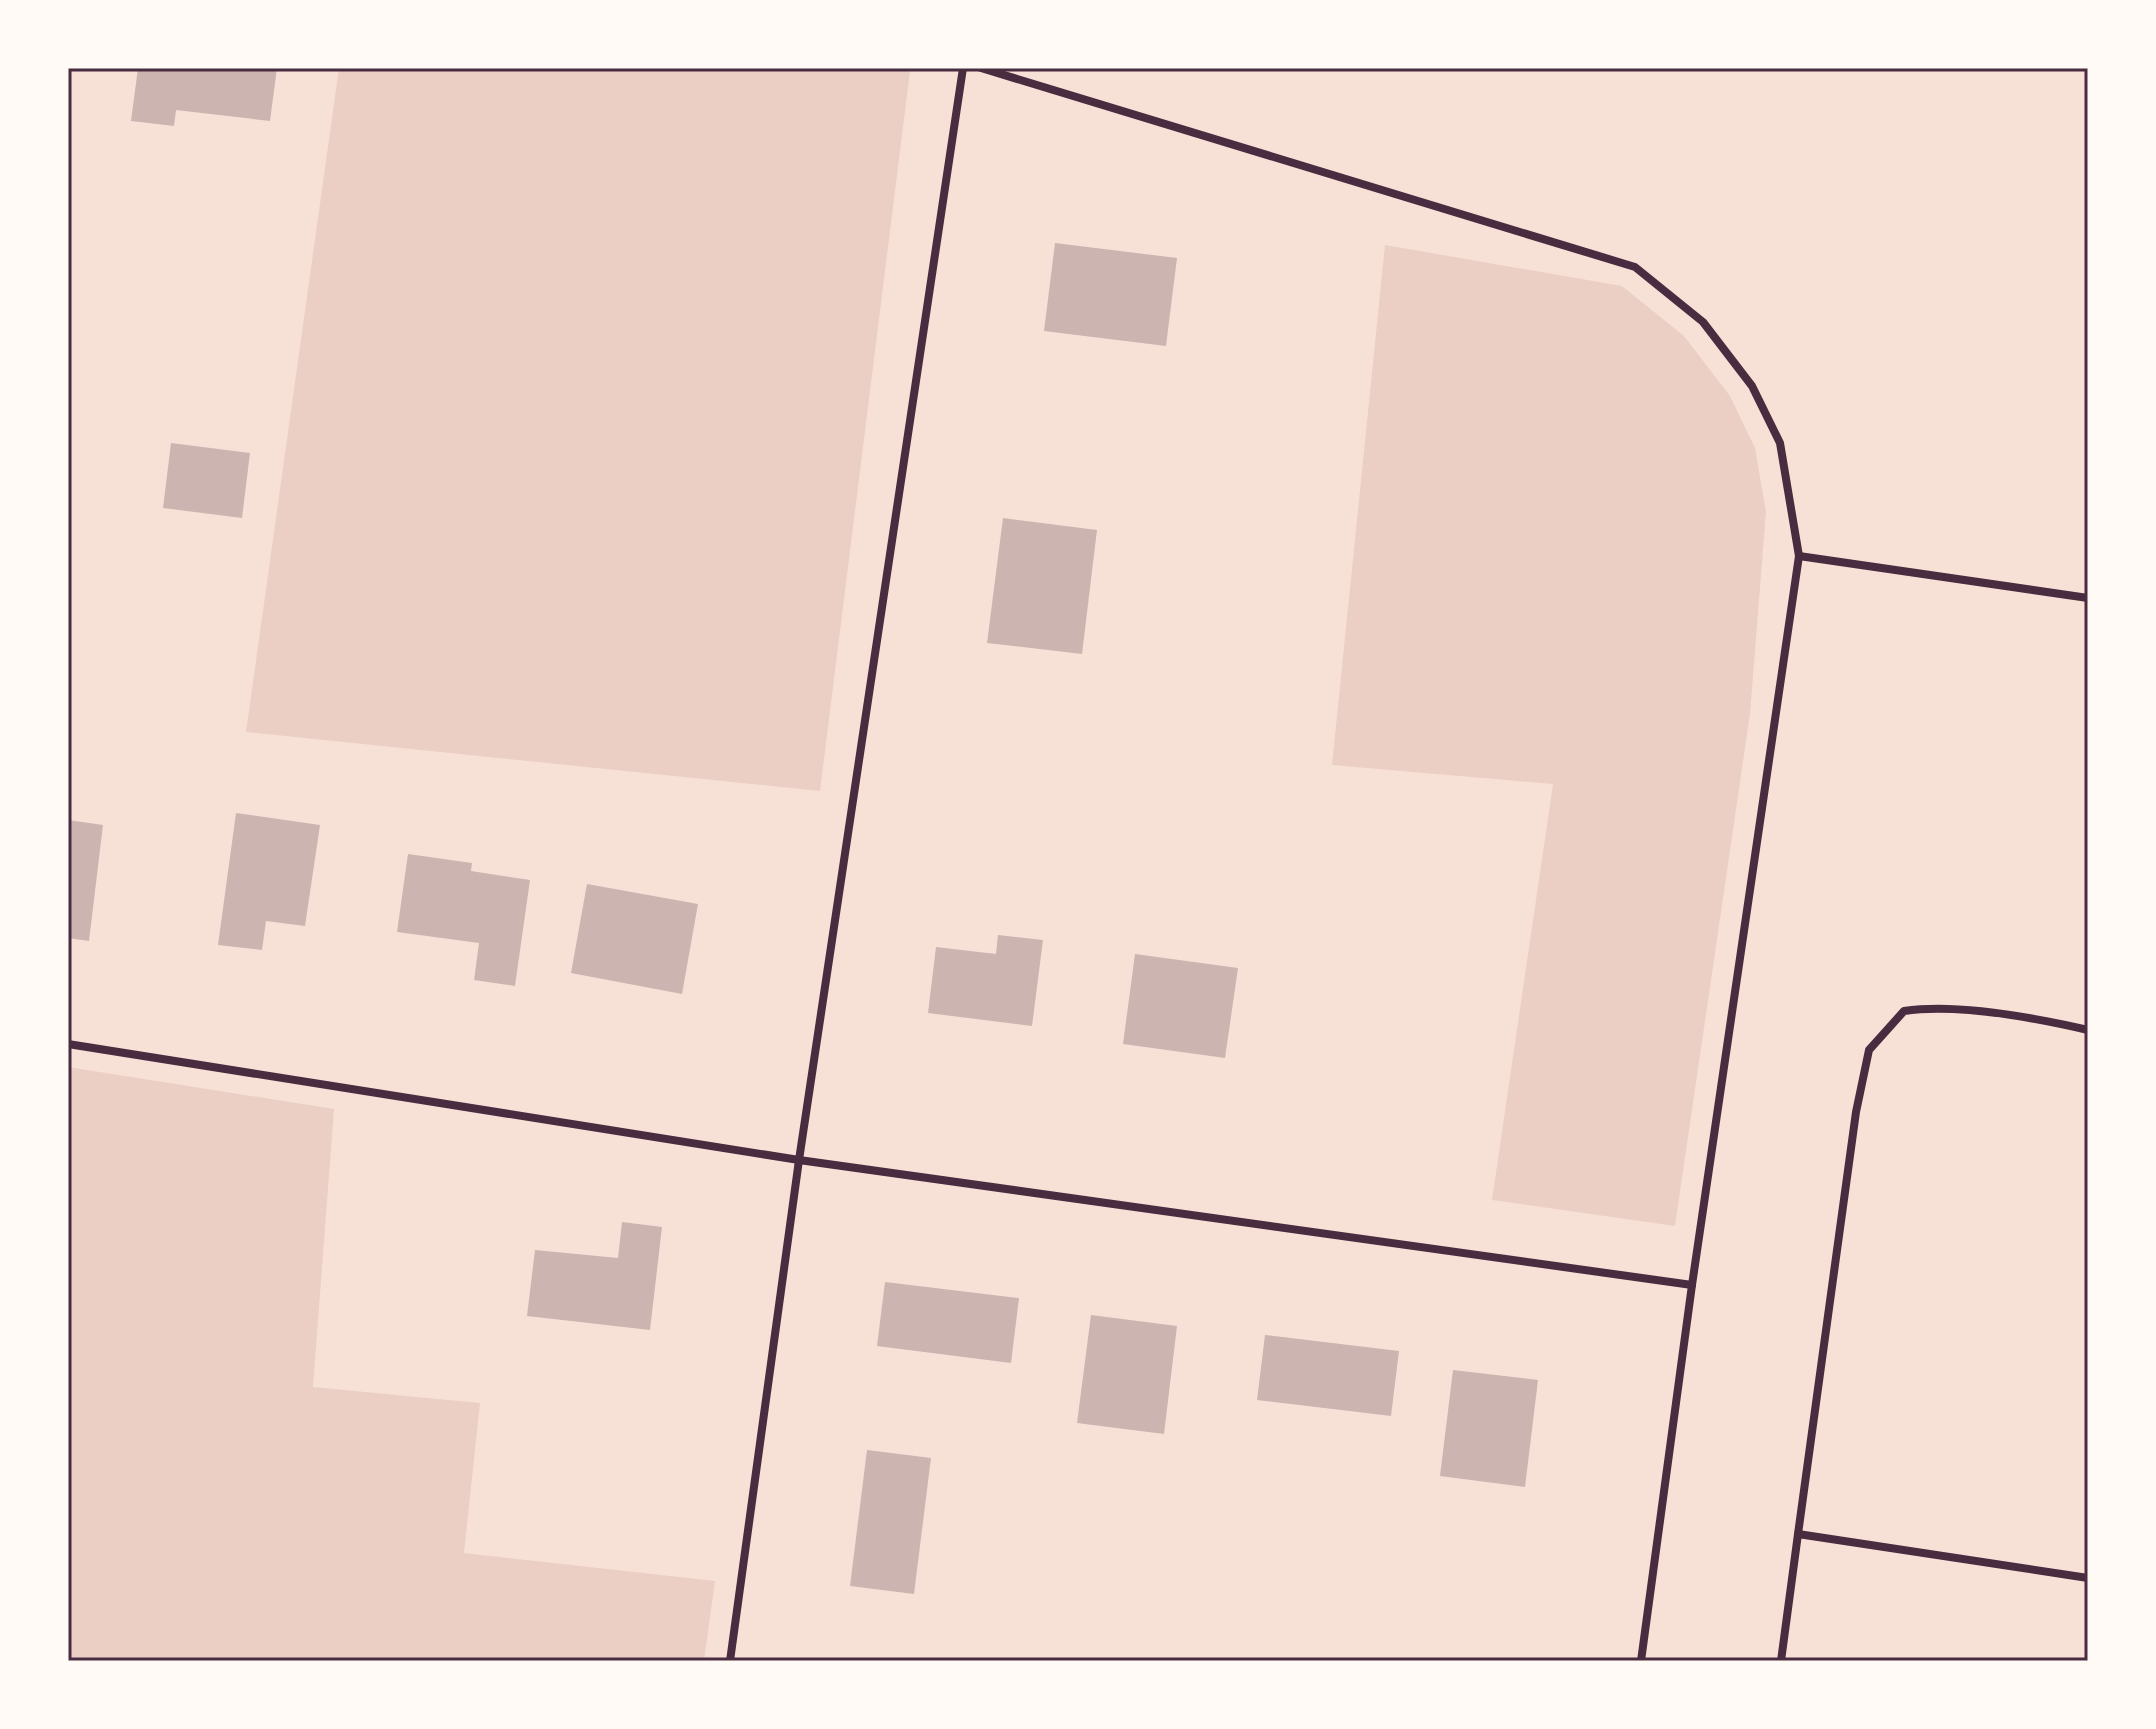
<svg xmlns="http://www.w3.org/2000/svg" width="2156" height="1729" viewBox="0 0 2156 1729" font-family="'Playfair Display',serif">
<rect width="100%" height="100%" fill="#f7e1d7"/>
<g fill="#ebcfc5">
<polygon points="339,68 900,68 910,71 820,791 246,732"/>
<polygon points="1385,245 1622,286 1684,336 1730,396 1755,448 1766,512 1750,714 1675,1226 1492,1200 1553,784 1332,765"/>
<polygon points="68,1067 334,1109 313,1387 480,1403 464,1553 715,1581 704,1661 68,1661"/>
</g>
<g fill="#ccb4b1">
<polygon points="138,68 277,68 270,121 176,110 174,126 131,121"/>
<polygon points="1055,243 1177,258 1166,346 1044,331"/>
<polygon points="171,443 250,453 242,518 163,508"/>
<polygon points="1003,518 1097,530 1082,654 987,643"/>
<polygon points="236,813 320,825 305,926 266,921 262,950 218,945"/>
<polygon points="68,820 103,825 89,941 68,938"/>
<polygon points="408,854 472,863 471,871 530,880 515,986 474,980 479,943 397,932"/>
<polygon points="587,884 698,904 682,994 571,973"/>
<polygon points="998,935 1043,940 1032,1026 928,1013 936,947 996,954"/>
<polygon points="1135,954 1238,968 1225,1058 1123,1044"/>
<polygon points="622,1222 662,1227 650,1330 527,1316 535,1250 618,1258"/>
<polygon points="885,1282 1019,1298 1011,1363 877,1346"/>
<polygon points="1091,1315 1177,1326 1164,1434 1077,1423"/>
<polygon points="1265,1335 1399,1351 1391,1416 1257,1400"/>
<polygon points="1453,1370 1538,1380 1525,1487 1440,1476"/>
<polygon points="867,1450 931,1458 914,1594 850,1586"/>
</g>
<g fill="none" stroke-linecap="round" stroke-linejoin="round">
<g stroke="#4a2c40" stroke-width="8">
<polyline points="981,68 1635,267 1703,322 1752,386 1780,443 1799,556 1692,1285 1641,1661"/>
<polyline points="1799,556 2088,598"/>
<polyline points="68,1044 799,1160 1692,1285"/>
<path d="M1798,1534L1856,1112L1869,1050L1904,1011C1956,1003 2036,1018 2088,1030"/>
<polyline points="730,1661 799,1160 963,68"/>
<polyline points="1781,1661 1798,1534 2088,1578"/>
</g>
</g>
<rect width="2156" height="1729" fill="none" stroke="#fffaf5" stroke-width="140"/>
<rect x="70" y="70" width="2016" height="1589" fill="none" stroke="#4a2c40" stroke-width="3"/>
</svg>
